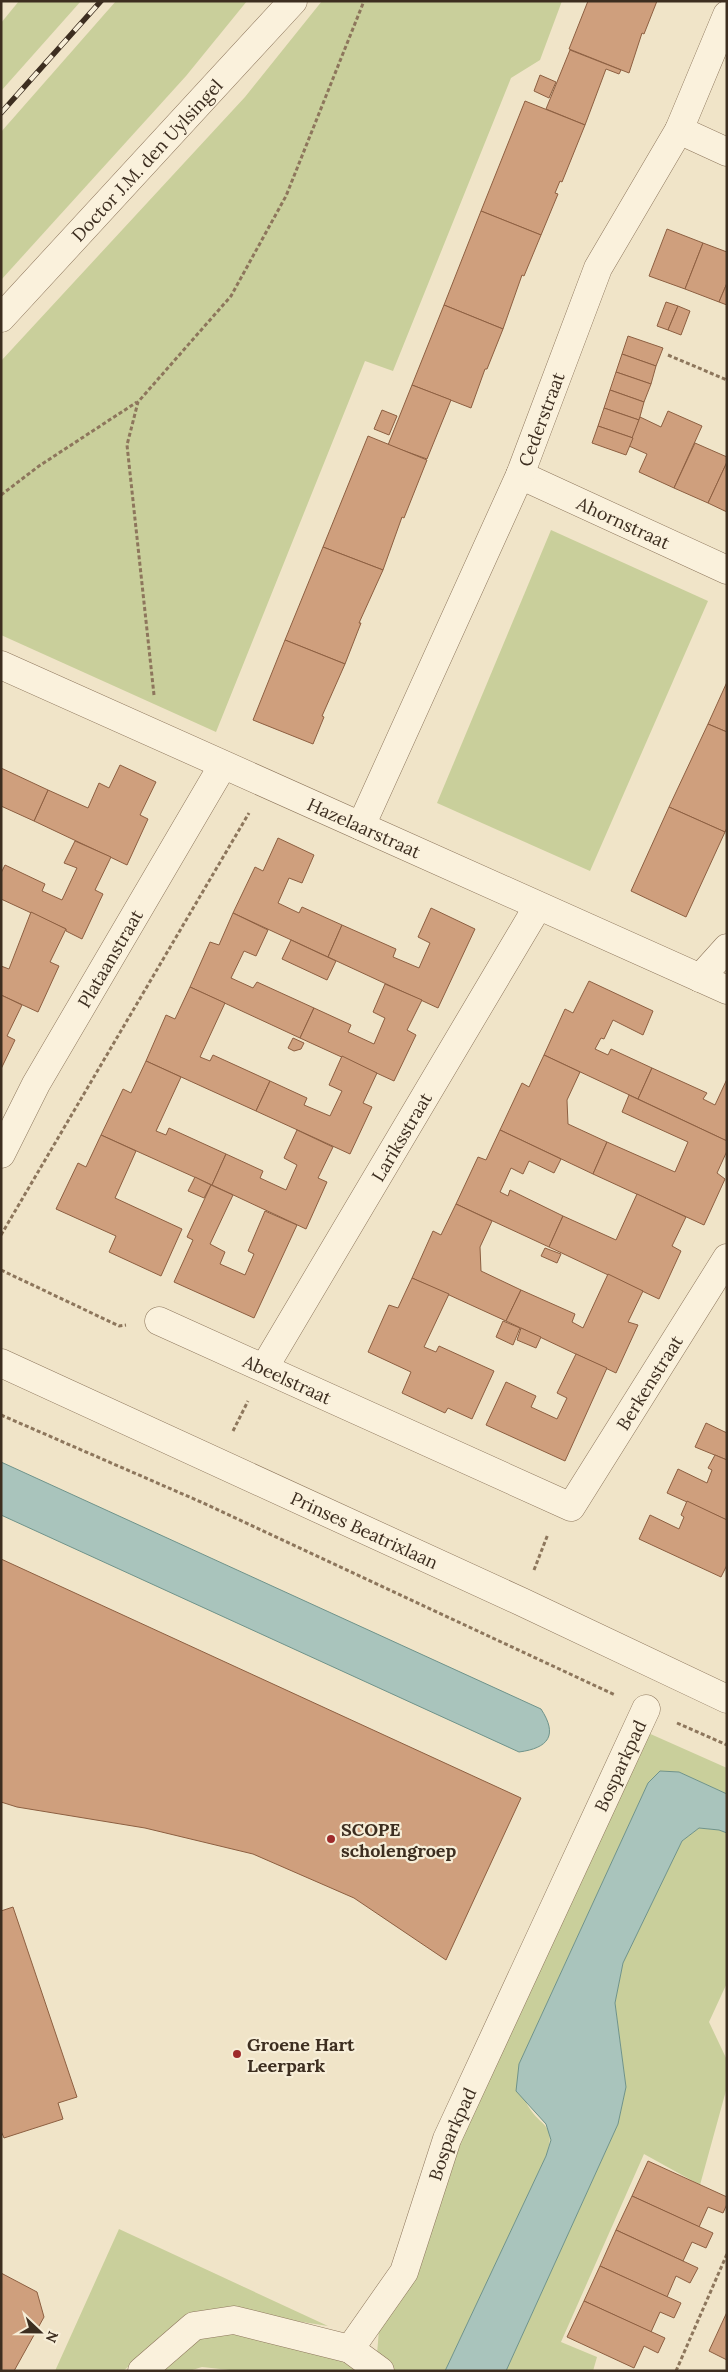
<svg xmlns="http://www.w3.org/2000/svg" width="728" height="2372" viewBox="0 0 728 2372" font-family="Lora,serif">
<rect width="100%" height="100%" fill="#f0e4c8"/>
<g fill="#c9cf9b">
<polygon points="19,1 81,1 1,91 1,23"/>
<polygon points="116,1 247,1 186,76 1,280 1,132"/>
<polygon points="322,1 562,1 540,60 511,78 393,371 365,361 216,732 1,635 1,361 245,97"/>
<polygon points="551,530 708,601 590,871 437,803"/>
<path d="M646,1732L727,1768V1794L679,1772L660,1771L648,1783L519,2064C521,2074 523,2098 528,2106C542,2129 557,2123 546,2156L445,2371H395L377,2354L379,2330L454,2144Z"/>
<polygon points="699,1828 719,1830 727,1833 727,1983 709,2022 727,2060 727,2087 700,2185 644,2154 561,2342 597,2357 593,2371 506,2371 618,2124 626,2087 615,2003 623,1963 682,1841"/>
<polygon points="119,2229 328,2326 226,2310 186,2319 123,2371 55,2371"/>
<polygon points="217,2329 331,2356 360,2371 239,2371 202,2367 189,2371 154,2371 195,2336"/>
</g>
<g fill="#a9c4bc" stroke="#6f938a">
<path d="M1,1462L541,1709C558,1735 549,1748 519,1752L1,1515Z"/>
<polygon points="660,1771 679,1772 727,1794 727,1833 719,1830 699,1828 682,1841 623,1963 615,2003 626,2087 618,2124 506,2371 445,2371 546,2156 551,2140 546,2124 516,2091 519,2064 648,1783"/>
</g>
<g fill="#cf9f7d" stroke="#8d5f41">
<polygon points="588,1 657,1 644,34 642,33 629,73 569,49"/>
<polygon points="570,50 621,70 619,74 606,69 585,125 546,109"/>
<polygon points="540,75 556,82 549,98 534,91"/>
<polygon points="525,101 585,125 562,182 560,181 555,193 558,194 541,235 481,211"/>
<polygon points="481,211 541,235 524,276 522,275 503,329 444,305"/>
<polygon points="667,229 703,243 685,289 649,276"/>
<polygon points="703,243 727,252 727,283 719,302 685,289"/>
<polygon points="727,283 727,305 719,302"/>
<polygon points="666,302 678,306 668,330 657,326"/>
<polygon points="444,305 503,329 487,369 485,369 471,408 412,385"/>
<polygon points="678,306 690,311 681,335 668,330"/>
<polygon points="628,336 663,348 656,366 622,354"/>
<polygon points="622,354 656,366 651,384 616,372"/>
<polygon points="616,372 651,384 644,402 610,390"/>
<polygon points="412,385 451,400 427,459 388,445"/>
<polygon points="610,390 644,402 639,420 604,408"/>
<polygon points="604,408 639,420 633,438 598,426"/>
<polygon points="382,410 397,416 389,435 374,429"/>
<polygon points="668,411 702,426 674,488 639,472 647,454 629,446 640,417 661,427"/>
<polygon points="598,426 633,438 626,455 592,443"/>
<polygon points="368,436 427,460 404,518 402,517 383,570 323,547"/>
<polygon points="695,443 727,457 727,462 708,503 674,488"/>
<polygon points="727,462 727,512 708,503"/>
<polygon points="323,547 383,570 359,623 361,623 345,664 285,640"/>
<polygon points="285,640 345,664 322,716 324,717 313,744 253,720"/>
<polygon points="727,682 727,732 708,724"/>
<polygon points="708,724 727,732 727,828 725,832 669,807"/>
<polygon points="120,765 156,782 140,815 148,819 127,865 34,821 48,790 88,808 99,783 109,788"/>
<polygon points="1,768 48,790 34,821 1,806"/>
<polygon points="669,807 725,832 686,917 631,891"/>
<polygon points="278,838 314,855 302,883 289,878 278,903 299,913 302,907 342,925 328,957 233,913 255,867 263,871"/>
<polygon points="75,841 111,857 95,890 103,894 82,939 66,931 66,929 1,899 1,873 5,865 45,884 42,891 62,900 77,868 64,863"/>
<polygon points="431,908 475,929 438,1008 328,957 342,925 396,949 393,957 419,968 430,943 418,937"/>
<polygon points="31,912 66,929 50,962 59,966 38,1012 1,995 1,966 9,969"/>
<polygon points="233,913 268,930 256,956 244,951 231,978 253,988 257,982 314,1008 300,1038 190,987 210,942 219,945"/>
<polygon points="291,940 336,961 327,980 282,959"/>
<polygon points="589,981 653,1011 643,1035 613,1020 604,1039 601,1038 595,1049 608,1055 611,1049 652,1068 638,1099 544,1055 565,1009 573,1013"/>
<polygon points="385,984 422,1000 407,1030 416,1035 394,1081 300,1038 314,1008 351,1025 348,1032 374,1044 385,1018 373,1012"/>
<polygon points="190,987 225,1003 200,1057 210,1061 213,1055 270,1081 256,1111 146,1061 166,1015 175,1019"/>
<polygon points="1,995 22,1005 7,1036 15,1040 1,1069"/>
<polygon points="293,1038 304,1043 301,1049 294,1051 288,1048"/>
<polygon points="544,1055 580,1072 567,1100 568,1124 607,1142 593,1174 500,1130 522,1083 529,1087"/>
<polygon points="342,1056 377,1073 363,1103 372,1107 350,1154 256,1111 270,1081 307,1098 304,1105 330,1116 342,1091 329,1085"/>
<polygon points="146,1061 181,1077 156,1131 166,1135 169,1128 226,1154 212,1185 101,1135 123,1089 131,1093"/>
<polygon points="652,1068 707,1093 703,1099 715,1105 727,1079 727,1141 638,1099"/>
<polygon points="629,1095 727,1141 727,1151 717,1173 725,1179 704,1225 593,1174 607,1142 675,1172 688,1142 622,1112"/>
<polygon points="297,1130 333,1147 318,1178 327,1182 306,1229 212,1185 226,1154 263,1171 260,1178 286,1190 297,1165 284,1158"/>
<polygon points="500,1130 561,1159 554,1173 529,1161 523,1174 511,1168 500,1192 508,1196 510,1190 563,1216 549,1247 456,1204 478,1157 486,1160"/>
<polygon points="101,1135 136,1151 115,1198 182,1229 161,1276 109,1252 116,1236 56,1209 78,1163 86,1167"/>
<polygon points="195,1177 211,1185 204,1198 188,1191"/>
<polygon points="211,1185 233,1195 210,1244 225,1252 220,1264 245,1275 254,1254 248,1251 265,1211 297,1225 254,1318 174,1282 193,1240 187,1237"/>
<polygon points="637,1194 686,1217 672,1246 681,1251 659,1299 549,1247 563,1216 616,1240"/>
<polygon points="456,1204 492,1221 480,1247 481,1271 521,1290 506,1321 412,1278 433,1231 441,1235"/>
<polygon points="545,1248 561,1254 557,1263 541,1256"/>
<polygon points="608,1274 643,1291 628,1322 638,1325 616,1373 506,1321 521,1290 575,1314 572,1322 583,1328"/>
<polygon points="412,1278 449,1294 424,1347 436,1352 439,1346 494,1371 472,1419 448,1408 445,1413 402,1393 411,1372 368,1352 389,1305 398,1308"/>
<polygon points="503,1321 520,1328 513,1345 496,1337"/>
<polygon points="521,1328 541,1337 536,1348 517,1340"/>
<polygon points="576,1354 607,1368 565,1461 486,1425 506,1382 536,1396 531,1407 557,1419 567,1398 557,1393"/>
<polygon points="706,1423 727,1433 727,1460 695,1447"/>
<polygon points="715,1455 727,1460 727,1520 667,1493 678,1469 707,1483 712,1470 708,1468"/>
<polygon points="687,1501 727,1520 727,1565 721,1577 639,1539 650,1515 679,1529 684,1517 681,1515"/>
<polygon points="1,1559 521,1798 446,1960 354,1898 253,1854 145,1828 17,1807 1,1802"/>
<polygon points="13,1907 77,2097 58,2103 63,2119 4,2138 1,2131 1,1911"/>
<polygon points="648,2161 727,2197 727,2204 723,2213 708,2207 699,2227 632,2196"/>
<polygon points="632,2196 713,2233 706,2248 692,2242 683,2261 616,2230"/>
<polygon points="616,2230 698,2268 690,2283 676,2276 667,2297 600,2266"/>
<polygon points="600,2266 681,2303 674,2318 660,2312 651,2332 584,2301"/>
<polygon points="1,2273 37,2292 44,2317 14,2371 1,2371"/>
<polygon points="584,2301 665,2338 658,2353 644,2346 634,2368 567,2337"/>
<polygon points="727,2312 727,2360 709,2351"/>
</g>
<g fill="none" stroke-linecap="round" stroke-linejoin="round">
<defs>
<g id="street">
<polyline points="679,130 727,152"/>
<path id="s1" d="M1,318L293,1"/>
<path id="s2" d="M520,475L727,570"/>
<path id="s3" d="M1,665L727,990"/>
<path id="s4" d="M361,826L520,475L598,268L679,130L727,15"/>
<polyline points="700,978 727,948"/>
<path id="s5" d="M1,1154L36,1084L223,765"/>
<path id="s6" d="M159,1321L571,1507L727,1258"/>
<path id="s7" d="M1,1363L522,1602L727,1699"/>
<path id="s8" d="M264,1368L538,906"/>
<polyline points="350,2349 380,2371"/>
<path id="s9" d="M142,2371L194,2326L234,2320L350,2349L404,2272L447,2139L646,1709"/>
</g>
</defs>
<use href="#street" stroke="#8d765c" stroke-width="29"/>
<g stroke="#8d765c" stroke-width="3" stroke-dasharray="4 2.5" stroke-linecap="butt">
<polyline points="668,355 727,380"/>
<polyline points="1,495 39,466 137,402"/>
<polyline points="154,695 127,445 138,402 231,296 286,196 364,1"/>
<polyline points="1,1235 249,813"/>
<polyline points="1,1270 119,1326 126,1325"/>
<polyline points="1,1415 201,1502 615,1695"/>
<polyline points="233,1431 248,1401"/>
<polyline points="534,1570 548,1534"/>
<polyline points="677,1723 727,1745"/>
<polyline points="676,2371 727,2254"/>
</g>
<use href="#street" stroke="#faf1dc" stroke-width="28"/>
<defs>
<polyline id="rail" points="1,113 101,1"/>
</defs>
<use href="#rail" stroke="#3d2e20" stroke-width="5.5"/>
<use href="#rail" stroke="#f7eed8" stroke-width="4" stroke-dasharray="11" stroke-linecap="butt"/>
</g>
<g fill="#9e2a2b" stroke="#f7eed8" stroke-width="2">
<circle cx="331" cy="1839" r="5"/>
<circle cx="237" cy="2054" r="5"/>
</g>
<g text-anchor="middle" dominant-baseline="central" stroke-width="4.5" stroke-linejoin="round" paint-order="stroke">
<g font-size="18" fill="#3d2e20" stroke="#f7eed8">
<text stroke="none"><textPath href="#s1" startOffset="215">Doctor J.M. den Uylsingel</textPath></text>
<text stroke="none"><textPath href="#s4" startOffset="445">Cederstraat</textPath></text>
<text stroke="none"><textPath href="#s2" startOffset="114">Ahornstraat</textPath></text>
<text stroke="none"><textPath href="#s3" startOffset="398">Hazelaarstraat</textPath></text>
<text stroke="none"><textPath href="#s5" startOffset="224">Plataanstraat</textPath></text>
<text stroke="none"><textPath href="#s8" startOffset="269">Lariksstraat</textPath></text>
<text stroke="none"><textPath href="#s6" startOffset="141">Abeelstraat</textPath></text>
<text stroke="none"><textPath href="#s6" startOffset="599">Berkenstraat</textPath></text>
<text stroke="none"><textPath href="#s7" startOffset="400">Prinses Beatrixlaan</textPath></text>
<text stroke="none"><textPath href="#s9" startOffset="874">Bosparkpad</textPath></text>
<text stroke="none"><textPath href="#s9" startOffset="469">Bosparkpad</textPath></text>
</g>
<g font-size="18" font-weight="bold" fill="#3d2e20" stroke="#f7eed8" text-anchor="start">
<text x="341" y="1829">SCOPE<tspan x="341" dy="21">scholengroep</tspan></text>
<text x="247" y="2044">Groene Hart<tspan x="247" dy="21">Leerpark</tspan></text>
</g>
</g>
<rect width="728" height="2372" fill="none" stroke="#3d2e20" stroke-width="5"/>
<g transform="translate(40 2332) rotate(112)" stroke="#f7eed8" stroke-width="4" paint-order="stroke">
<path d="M0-4L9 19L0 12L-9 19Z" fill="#3d2e20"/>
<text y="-8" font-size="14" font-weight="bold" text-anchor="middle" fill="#3d2e20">N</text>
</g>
</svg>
